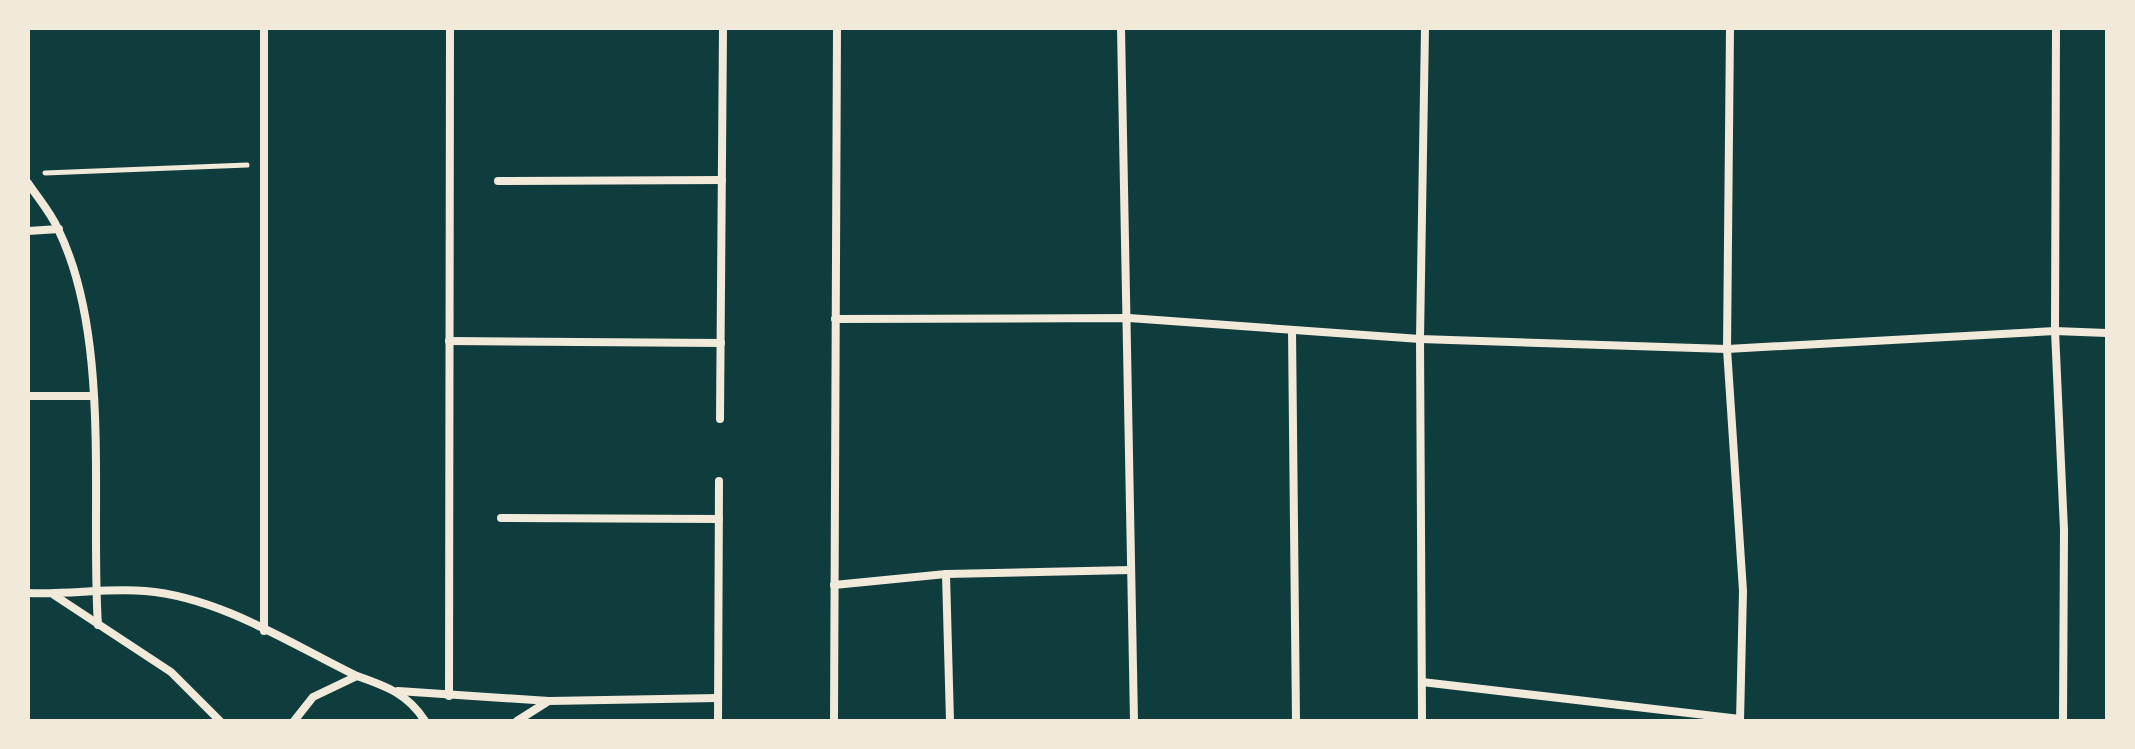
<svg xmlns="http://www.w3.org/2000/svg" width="2135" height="749" viewBox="0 0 2135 749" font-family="'PT Sans',sans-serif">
<rect width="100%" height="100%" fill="#0f3d3e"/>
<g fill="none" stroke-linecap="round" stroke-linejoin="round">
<polyline stroke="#f1e9da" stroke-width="5" points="45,173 247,165"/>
<g stroke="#f1e9da" stroke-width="8">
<polyline points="264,28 264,631"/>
<polyline points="1121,28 1134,721"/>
<polyline points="1730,28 1727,349 1743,591 1740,721"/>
<polyline points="2056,28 2055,331 2064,530 2063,721"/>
<polyline points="498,181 722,180"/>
<path d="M28,183C38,198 51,213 58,229C112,339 90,505 98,625"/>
<polyline points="28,231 59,229"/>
<polyline points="835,319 1129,318 1420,339 1727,349 2055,331 2107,333"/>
<polyline points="1292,330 1296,721"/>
<polyline points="449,341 721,343"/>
<polyline points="28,396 93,396"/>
<polyline points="720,419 723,28"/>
<polyline points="501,518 719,519"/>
<polyline points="946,574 950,721"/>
<polyline points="834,585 946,574 1131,570"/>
<path d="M28,593C67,595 106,588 145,591C220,597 291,644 357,676"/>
<polyline points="54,595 171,672 220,721"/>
<polyline points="1422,682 1740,719"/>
<polyline points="398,691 549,701 718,698"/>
<polyline points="449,696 450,28"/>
<path d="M294,721L313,697L357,676C386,686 408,694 425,721"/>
<polyline points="517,721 547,702"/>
<polyline points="718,721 719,481"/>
<polyline points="834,721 837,28"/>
<polyline points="1422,721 1420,339 1425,28"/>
</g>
</g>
<rect width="2135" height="749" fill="none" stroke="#f1e9da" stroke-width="60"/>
</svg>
